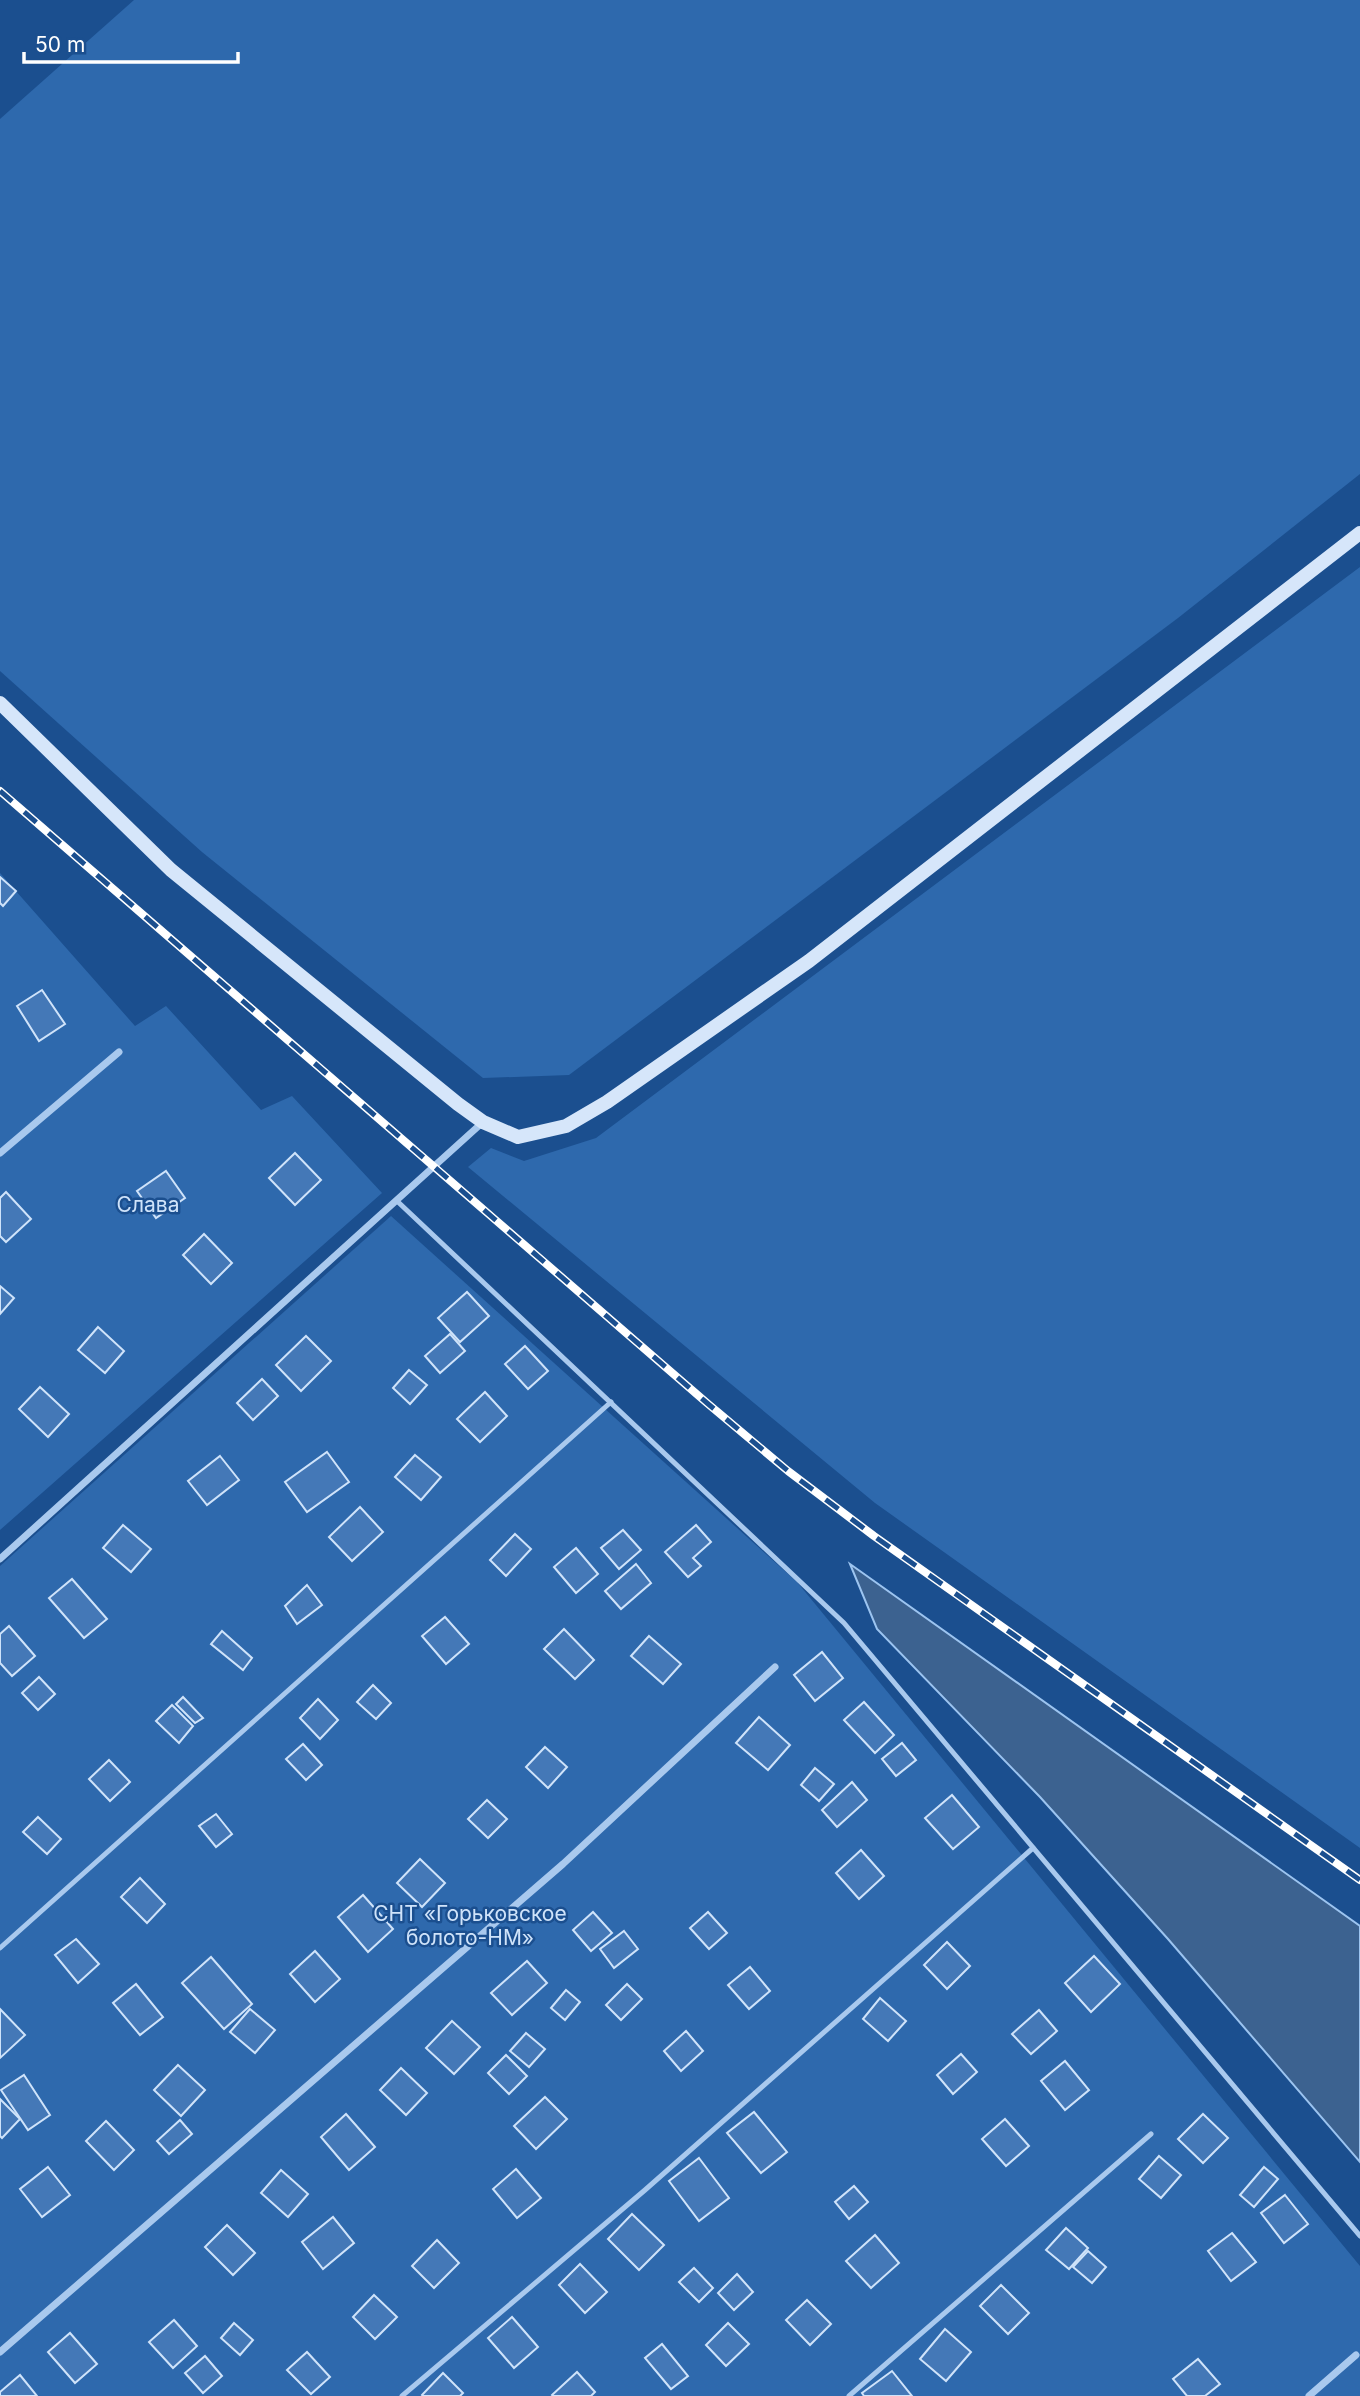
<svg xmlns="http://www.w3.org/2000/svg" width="1360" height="2396" viewBox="0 0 1360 2396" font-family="Inter,sans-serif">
<rect width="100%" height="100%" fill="#1b4f8f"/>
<g fill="#2e69ad">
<polygon points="134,0 1360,0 1360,474 1178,618 569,1075 483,1078 202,852 0,671 0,119"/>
<polygon points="1360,567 1360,1848 875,1503 468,1167 491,1148 524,1161 596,1138"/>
<polygon points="0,873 135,1026 166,1006 261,1110 292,1096 382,1193 0,1530"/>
<polygon points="391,1216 797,1582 1360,2266 1360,2396 0,2396 0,1566"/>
</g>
<polygon fill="#3c6290" stroke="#9cc4f0" stroke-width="2" points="850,1564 1360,1926 1360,2162 1168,1939 1040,1797 877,1629"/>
<g fill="#4478b7" stroke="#cfe3fa" stroke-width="2">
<polygon points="0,877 16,891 3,906 0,903"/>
<polygon points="42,990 65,1024 39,1041 17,1006"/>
<polygon points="295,1153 321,1180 295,1205 269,1178"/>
<polygon points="166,1171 185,1198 156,1218 137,1191"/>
<polygon points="6,1192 31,1219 6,1242 0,1236 0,1198"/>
<polygon points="204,1234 232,1263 211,1284 183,1255"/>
<polygon points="0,1286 14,1298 0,1314"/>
<polygon points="467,1292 489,1316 460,1342 438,1318"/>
<polygon points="98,1327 124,1351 105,1373 78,1350"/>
<polygon points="450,1334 465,1351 440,1373 425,1356"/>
<polygon points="306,1336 331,1361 301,1391 276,1365"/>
<polygon points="525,1346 548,1371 528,1389 505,1364"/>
<polygon points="409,1370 427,1385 410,1404 393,1388"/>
<polygon points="262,1379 278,1396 253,1420 237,1403"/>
<polygon points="40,1387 69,1414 48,1437 19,1409"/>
<polygon points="485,1392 507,1416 480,1442 457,1419"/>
<polygon points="327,1452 349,1482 307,1512 285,1482"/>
<polygon points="415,1455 441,1477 421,1500 395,1477"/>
<polygon points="220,1456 239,1480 207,1505 188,1481"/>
<polygon points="360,1507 383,1532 352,1561 329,1537"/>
<polygon points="123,1525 151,1549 131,1572 103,1548"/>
<polygon points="696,1525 711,1542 693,1558 701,1566 688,1577 665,1552"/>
<polygon points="623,1530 641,1550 619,1569 601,1548"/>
<polygon points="515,1534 531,1549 506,1576 490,1560"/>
<polygon points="576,1548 598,1574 576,1593 554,1567"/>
<polygon points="636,1564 651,1583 621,1609 605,1591"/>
<polygon points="72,1579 107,1619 84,1638 49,1598"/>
<polygon points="307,1585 322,1605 297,1624 285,1606"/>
<polygon points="445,1617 469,1644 446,1664 422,1636"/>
<polygon points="9,1626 35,1656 12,1676 0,1663 0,1634"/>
<polygon points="564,1629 594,1660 575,1679 544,1649"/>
<polygon points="222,1631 252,1658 243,1670 211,1644"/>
<polygon points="649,1636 681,1664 663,1684 631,1656"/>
<polygon points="822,1652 843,1678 815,1701 794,1675"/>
<polygon points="39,1677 55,1694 38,1710 22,1693"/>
<polygon points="373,1685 391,1703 376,1719 357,1702"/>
<polygon points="183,1697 203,1718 195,1723 176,1704"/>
<polygon points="318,1699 338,1720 320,1739 300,1718"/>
<polygon points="864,1702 894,1735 875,1753 844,1720"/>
<polygon points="172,1705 193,1726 179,1743 156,1721"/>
<polygon points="759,1717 790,1745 768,1770 736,1743"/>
<polygon points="902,1743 916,1760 896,1776 882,1759"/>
<polygon points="303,1744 322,1765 306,1780 286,1759"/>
<polygon points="545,1747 567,1767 548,1788 526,1767"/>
<polygon points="109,1760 130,1782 110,1801 89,1779"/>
<polygon points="815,1768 834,1784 819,1801 801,1785"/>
<polygon points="852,1782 867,1800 837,1827 822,1810"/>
<polygon points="952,1795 979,1827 953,1849 925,1818"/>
<polygon points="487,1800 507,1819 488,1838 468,1819"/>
<polygon points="216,1814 232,1834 216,1847 199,1826"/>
<polygon points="38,1817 61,1839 47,1854 23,1832"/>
<polygon points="861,1850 884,1876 859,1899 836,1873"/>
<polygon points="420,1859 445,1883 422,1907 397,1883"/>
<polygon points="140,1878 165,1904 147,1923 121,1897"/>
<polygon points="363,1895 393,1929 368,1952 338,1917"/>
<polygon points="593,1912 612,1933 591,1951 573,1930"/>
<polygon points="708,1912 727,1933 709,1949 690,1928"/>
<polygon points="624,1931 638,1949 614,1968 600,1949"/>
<polygon points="76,1939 99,1964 78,1983 55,1955"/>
<polygon points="947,1942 970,1966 947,1989 924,1965"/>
<polygon points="315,1951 340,1979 315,2002 290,1974"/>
<polygon points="1094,1956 1120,1984 1091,2012 1065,1983"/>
<polygon points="211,1957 252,2004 224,2029 182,1983"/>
<polygon points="527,1961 547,1983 512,2015 491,1993"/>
<polygon points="750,1967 770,1991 749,2009 728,1985"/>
<polygon points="136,1984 163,2017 140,2035 113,2003"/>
<polygon points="627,1984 642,1999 621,2020 606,2005"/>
<polygon points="566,1990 580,2002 565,2020 551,2008"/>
<polygon points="880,1998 906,2021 888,2041 863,2019"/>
<polygon points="0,2009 25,2035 0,2058"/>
<polygon points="250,2009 275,2030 255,2053 230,2032"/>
<polygon points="1039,2010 1057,2031 1031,2054 1012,2034"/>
<polygon points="452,2021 480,2047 454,2074 426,2048"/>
<polygon points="686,2031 703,2051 681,2071 664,2051"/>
<polygon points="526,2033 545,2049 529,2067 510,2051"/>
<polygon points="961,2054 977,2072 953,2094 937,2075"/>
<polygon points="506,2055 527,2076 509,2094 488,2073"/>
<polygon points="1065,2061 1089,2090 1065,2110 1041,2081"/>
<polygon points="178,2065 205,2090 181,2116 154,2090"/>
<polygon points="401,2068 427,2093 406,2115 380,2090"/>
<polygon points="24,2075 50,2115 28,2130 1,2090"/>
<polygon points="545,2097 567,2119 536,2149 514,2126"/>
<polygon points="0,2099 20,2119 2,2138 0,2136"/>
<polygon points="754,2112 787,2152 761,2173 727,2133"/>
<polygon points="346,2114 375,2147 349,2170 321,2137"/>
<polygon points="1203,2114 1228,2138 1203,2163 1178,2139"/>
<polygon points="1005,2119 1029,2146 1006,2166 982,2139"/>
<polygon points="180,2120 192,2134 169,2154 157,2141"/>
<polygon points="106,2121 134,2150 114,2170 86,2141"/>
<polygon points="1159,2156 1181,2175 1161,2198 1139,2179"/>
<polygon points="699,2158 729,2198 699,2221 669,2181"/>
<polygon points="48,2167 70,2195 42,2217 20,2189"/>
<polygon points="1264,2167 1278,2179 1254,2207 1240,2195"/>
<polygon points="516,2169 541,2198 517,2218 493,2189"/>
<polygon points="281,2170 308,2194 288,2217 261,2193"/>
<polygon points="854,2186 868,2202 849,2219 835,2202"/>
<polygon points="1285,2195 1308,2224 1284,2243 1261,2213"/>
<polygon points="632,2214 664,2245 639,2270 608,2239"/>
<polygon points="333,2217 354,2243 323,2269 302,2242"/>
<polygon points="227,2225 255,2253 233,2275 205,2247"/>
<polygon points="1066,2228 1088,2248 1069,2269 1046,2250"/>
<polygon points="1232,2233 1256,2262 1231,2281 1208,2251"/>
<polygon points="875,2235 899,2263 871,2288 846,2261"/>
<polygon points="437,2240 459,2263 434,2288 412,2266"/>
<polygon points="1088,2251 1106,2267 1092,2283 1073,2267"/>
<polygon points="580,2264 607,2292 585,2313 559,2285"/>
<polygon points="694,2268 713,2288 699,2302 679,2282"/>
<polygon points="737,2274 753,2292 734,2310 718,2293"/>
<polygon points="1001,2285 1029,2313 1008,2334 980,2306"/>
<polygon points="374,2295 397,2317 375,2339 353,2317"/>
<polygon points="807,2300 831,2324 810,2345 786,2320"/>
<polygon points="512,2317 538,2347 514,2368 488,2338"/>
<polygon points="174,2320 197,2346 173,2368 149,2342"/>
<polygon points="234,2323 253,2340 240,2355 221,2338"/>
<polygon points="728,2323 749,2344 726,2366 706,2345"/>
<polygon points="945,2329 971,2352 946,2381 920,2359"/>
<polygon points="70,2333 97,2364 75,2383 48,2352"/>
<polygon points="662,2344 688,2376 671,2389 645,2358"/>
<polygon points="307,2352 330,2377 311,2394 287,2370"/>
<polygon points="205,2356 222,2376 203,2393 185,2373"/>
<polygon points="1198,2359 1220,2384 1205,2396 1187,2396 1173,2379"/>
<polygon points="892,2371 912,2396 864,2396 862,2393"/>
<polygon points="577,2372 595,2392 591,2396 553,2396 552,2395"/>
<polygon points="443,2373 463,2393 460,2396 423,2396 422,2395"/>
<polygon points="20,2375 37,2396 0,2396 0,2392"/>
</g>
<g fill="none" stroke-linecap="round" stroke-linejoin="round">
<g stroke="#a9c9ee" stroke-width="5">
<polyline points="397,1201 844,1623 1360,2236"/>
<polyline points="0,1948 611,1402"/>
<polyline points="402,2396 645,2190 1033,1848"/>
<polyline points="849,2396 1151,2134"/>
</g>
<g stroke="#a9c9ee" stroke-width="7">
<polyline points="0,1153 119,1052"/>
<polyline points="0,1559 483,1122"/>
<polyline points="0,2352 563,1864 775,1667"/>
<polyline points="1309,2396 1356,2355"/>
</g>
<polyline stroke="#d6e6fa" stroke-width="14" points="0,703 171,870 458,1104 483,1122 518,1137 566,1126 607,1102 809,961 1360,533"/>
<defs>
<polyline id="rail" points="0,791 707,1403 788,1471 874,1536 1360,1880"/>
</defs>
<use href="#rail" stroke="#fff" stroke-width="8"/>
<use href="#rail" stroke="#1b4f8f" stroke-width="5" stroke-dasharray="16" stroke-linecap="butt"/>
</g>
<g text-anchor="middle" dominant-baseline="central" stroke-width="5" stroke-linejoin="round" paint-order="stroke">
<g font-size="21" fill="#cfe3fa" stroke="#1b4f8f">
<text x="148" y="1204">Слава</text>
<text x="470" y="1913">СНТ «Горьковское<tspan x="470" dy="24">болото-НМ»</tspan></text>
</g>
</g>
<path d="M24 52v10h214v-10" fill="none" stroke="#ffffff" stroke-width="3.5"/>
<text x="35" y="52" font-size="21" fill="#ffffff" stroke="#1b4f8f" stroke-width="5" paint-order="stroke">50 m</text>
</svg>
